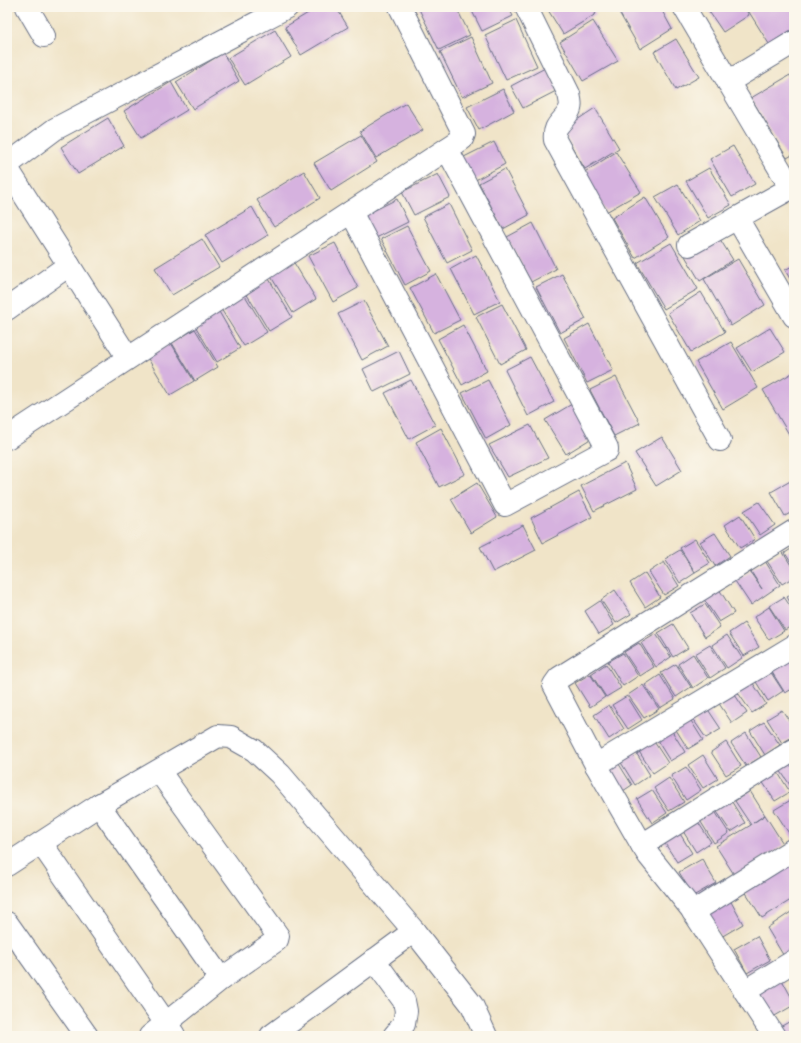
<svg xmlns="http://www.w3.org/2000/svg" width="801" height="1043" viewBox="0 0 801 1043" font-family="Itim,sans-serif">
<rect width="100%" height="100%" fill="#fbf7ec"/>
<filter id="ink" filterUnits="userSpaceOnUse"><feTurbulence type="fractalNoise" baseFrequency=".025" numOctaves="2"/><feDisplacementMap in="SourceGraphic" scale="8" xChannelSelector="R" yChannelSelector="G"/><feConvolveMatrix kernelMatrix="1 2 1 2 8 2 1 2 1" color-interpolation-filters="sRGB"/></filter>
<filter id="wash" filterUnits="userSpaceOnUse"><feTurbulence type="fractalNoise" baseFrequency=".012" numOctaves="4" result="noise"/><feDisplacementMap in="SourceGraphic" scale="16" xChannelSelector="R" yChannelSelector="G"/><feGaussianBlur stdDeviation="0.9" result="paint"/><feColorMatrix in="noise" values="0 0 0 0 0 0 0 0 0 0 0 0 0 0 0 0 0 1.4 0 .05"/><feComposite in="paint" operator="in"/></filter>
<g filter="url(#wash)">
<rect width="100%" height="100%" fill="#f0e4c8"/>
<g id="blocks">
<g fill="#d6b2df">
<polygon points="318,7 336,7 348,27 301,55 285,27"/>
<polygon points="418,7 456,7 470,35 439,50"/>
<polygon points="470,7 508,7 513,16 482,31"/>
<polygon points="552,7 592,7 596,14 563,34 548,10"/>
<polygon points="616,7 660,7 672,29 640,49"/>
<polygon points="706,7 744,7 749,15 723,32"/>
<polygon points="756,7 794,7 794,28 769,44 749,12"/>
<polygon points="516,20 537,66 506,80 485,35"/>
<polygon points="593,21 618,61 583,81 560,42"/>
<polygon points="275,30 291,57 245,85 228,58"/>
<polygon points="471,37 492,83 462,97 440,52"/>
<polygon points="676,39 699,77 676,90 654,52"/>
<polygon points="223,53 239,81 193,109 176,82"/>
<polygon points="547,67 558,90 523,108 511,86"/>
<polygon points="790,75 794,83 794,154 787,158 751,98"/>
<polygon points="171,82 187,110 141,138 124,111"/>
<polygon points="503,89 514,111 479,130 467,107"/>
<polygon points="406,103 423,130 376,158 360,131"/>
<polygon points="595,108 619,148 585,169 562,130"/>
<polygon points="108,118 124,146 78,174 61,147"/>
<polygon points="361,135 377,162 331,191 314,163"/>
<polygon points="494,142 505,164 470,183 458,160"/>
<polygon points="733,146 755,184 732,197 710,159"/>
<polygon points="616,152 641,192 606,212 583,173"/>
<polygon points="709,168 731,205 708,218 686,181"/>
<polygon points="505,169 529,215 503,229 479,183"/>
<polygon points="304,171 320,198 274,227 257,200"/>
<polygon points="438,174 450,197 414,215 402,192"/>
<polygon points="678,184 700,221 678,235 655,197"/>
<polygon points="645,197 669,237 635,258 612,218"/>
<polygon points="397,199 408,222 372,240 361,217"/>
<polygon points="449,204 472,250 447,263 423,217"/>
<polygon points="252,207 268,235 222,263 205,235"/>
<polygon points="533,223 556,269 531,282 507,237"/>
<polygon points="407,226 431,271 405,285 381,239"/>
<polygon points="718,236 733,260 700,281 685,256"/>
<polygon points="202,239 219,267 172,295 155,268"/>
<polygon points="335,243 358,288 333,302 308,256"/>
<polygon points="671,243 698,289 664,309 637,263"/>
<polygon points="476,255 500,301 474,314 451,269"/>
<polygon points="738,259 765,305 731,326 704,279"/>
<polygon points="293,261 316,299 293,313 270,275"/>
<polygon points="794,265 794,286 785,270"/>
<polygon points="436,274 460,320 434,333 410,288"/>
<polygon points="562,274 586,319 560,333 536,287"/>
<polygon points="269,279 292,317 269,331 246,293"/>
<polygon points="701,292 725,332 691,352 668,313"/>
<polygon points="244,294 267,332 244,346 221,309"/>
<polygon points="364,301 388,346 362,360 338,314"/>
<polygon points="502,304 526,350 500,364 476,317"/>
<polygon points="218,310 240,348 217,362 194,324"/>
<polygon points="589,324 613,370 587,383 564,338"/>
<polygon points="463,325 487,371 462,385 438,339"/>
<polygon points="770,328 785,352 752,372 737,348"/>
<polygon points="195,329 218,367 195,381 172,343"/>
<polygon points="731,342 758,388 723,409 696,362"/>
<polygon points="171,343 194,381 170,395 147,357"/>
<polygon points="399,351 410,374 374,392 363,369"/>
<polygon points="530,357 554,402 528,416 505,370"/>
<polygon points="794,372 794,434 790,436 763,390"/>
<polygon points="616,377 640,423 614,436 590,390"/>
<polygon points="411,380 435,425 409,439 385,393"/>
<polygon points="488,380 511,425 486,439 462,393"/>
<polygon points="572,404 592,438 566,454 545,420"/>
<polygon points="530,425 548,458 508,477 489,445"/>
<polygon points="441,428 465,474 439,487 416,442"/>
<polygon points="662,437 682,470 656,486 635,453"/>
<polygon points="625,463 637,489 594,511 581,486"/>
<polygon points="794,479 794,511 785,516 771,492"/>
<polygon points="477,483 497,517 471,533 451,499"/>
<polygon points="579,492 592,517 543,543 531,518"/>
<polygon points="759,502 775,525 760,535 744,511"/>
<polygon points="740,515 755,539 740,548 725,525"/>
<polygon points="523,525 536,550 493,572 480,547"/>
<polygon points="715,533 730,556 715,566 700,542"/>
<polygon points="695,539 710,563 695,572 680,548"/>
<polygon points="794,547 794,567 785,553"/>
<polygon points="680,550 695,573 680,583 665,559"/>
<polygon points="782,551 794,570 794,577 782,584 767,561"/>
<polygon points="765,561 780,585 751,605 735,581 750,572 762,589 750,570"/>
<polygon points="664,562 679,586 664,595 649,572"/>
<polygon points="645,573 660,597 645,607 630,583"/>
<polygon points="719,589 734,613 719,622 703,598"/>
<polygon points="615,590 631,614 616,623 601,600"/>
<polygon points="794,593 794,609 787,597"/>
<polygon points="784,597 794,612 794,624 785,630 769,606"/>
<polygon points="600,601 614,625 599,634 585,611"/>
<polygon points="705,604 720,627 705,637 690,613"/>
<polygon points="769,607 784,631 769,640 754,617"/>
<polygon points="744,623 759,647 744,656 729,633"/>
<polygon points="673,624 688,648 673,657 658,633"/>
<polygon points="656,634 671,657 656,667 641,643"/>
<polygon points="727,635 742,658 727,668 712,645"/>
<polygon points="639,643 654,667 640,676 624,652"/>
<polygon points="710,645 725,668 710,678 695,654"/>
<polygon points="794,652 794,688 785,693 770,669"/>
<polygon points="623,653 638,676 623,686 608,662"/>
<polygon points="693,654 708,678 693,688 678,664"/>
<polygon points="606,664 621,688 606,697 591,674"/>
<polygon points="676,664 691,687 676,697 661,673"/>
<polygon points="768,668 783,691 768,701 753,677"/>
<polygon points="590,674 605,697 590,707 575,683"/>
<polygon points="660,675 675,699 660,708 645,685"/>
<polygon points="751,680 766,704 752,713 736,690"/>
<polygon points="643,685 659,709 644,718 628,695"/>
<polygon points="731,689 747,713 732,723 716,699"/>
<polygon points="627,696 642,720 628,729 612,705"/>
<polygon points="609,705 624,729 609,739 594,715"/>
<polygon points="705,705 721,729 706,738 690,715"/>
<polygon points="782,710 794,728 794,736 782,743 767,719"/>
<polygon points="688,716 703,740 688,749 673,725"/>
<polygon points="764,722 780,745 765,755 750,731"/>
<polygon points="670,728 685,752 670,761 655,737"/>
<polygon points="746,733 761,757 746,766 731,743"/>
<polygon points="653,740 668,763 653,773 638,750"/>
<polygon points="726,742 741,766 726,775 711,752"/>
<polygon points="635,751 650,775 635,785 620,761"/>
<polygon points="703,755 718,779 703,788 688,765"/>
<polygon points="794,759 794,791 778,767"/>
<polygon points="617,761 632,785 617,795 602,771"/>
<polygon points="686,767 701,790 686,800 671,776"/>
<polygon points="775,768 790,792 775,801 760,778"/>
<polygon points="669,778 684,802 669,811 654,788"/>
<polygon points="652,790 667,813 652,823 637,799"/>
<polygon points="750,791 765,815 753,823 765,815 784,845 735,876 716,846 751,825 735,801"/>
<polygon points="794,798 794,841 774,810"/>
<polygon points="730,799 745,823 731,832 715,809"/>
<polygon points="714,810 729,833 714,843 699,819"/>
<polygon points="696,819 711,842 696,852 681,828"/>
<polygon points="677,829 692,853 677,862 662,839"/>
<polygon points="702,859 716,883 693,896 679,872"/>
<polygon points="794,860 794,898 762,918 743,888"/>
<polygon points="730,900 743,924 721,937 707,913"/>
<polygon points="794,910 794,952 785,958 767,928"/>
<polygon points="757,936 770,960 747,973 734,949"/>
<polygon points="782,980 794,1002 794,1005 773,1017 759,993"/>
<polygon points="794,1019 794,1036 785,1036 780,1027"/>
</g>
</g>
</g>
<g filter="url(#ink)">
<use href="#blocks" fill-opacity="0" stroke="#666e83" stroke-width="1"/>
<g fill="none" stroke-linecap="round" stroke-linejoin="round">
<defs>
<g id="minor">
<polyline points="27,7 44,36"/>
<path d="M526,7L569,94C570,99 572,106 569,111C563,123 553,124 555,140L720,440"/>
<polyline points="684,7 791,188 689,245"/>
<polyline points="728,82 794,42"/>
<polyline points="7,165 55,129 287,7"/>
<polyline points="7,168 128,358"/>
<polyline points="351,212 505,505 605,451 607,450 607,448 447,149"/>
<polyline points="737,218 794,316"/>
<polyline points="7,309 69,265"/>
<polyline points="7,438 462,139 464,134 400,7"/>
<polyline points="596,765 794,646"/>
<polyline points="99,805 221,979"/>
<polyline points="41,843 174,1035"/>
<polyline points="642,845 794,750"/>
<polyline points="7,865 99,805 218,736 231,737 254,750 280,774 414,931 472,1005 486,1036"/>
<polyline points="693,912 794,849"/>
<polyline points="7,923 87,1036"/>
<polyline points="374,960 404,1001 406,1011 404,1024 394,1036"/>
<polyline points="745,991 794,961"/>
<polyline points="150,1036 221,979 277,940 278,936 159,771"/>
<polyline points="271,1036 414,931"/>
<polyline points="774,1036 693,911 649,856 642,845 596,765 554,685 559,678 794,531"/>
</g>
</defs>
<use href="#minor" stroke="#666e83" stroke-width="24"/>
<use href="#minor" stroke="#fff" stroke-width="22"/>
</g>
</g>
<rect width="801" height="1043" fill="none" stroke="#fbf7ec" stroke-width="24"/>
</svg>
